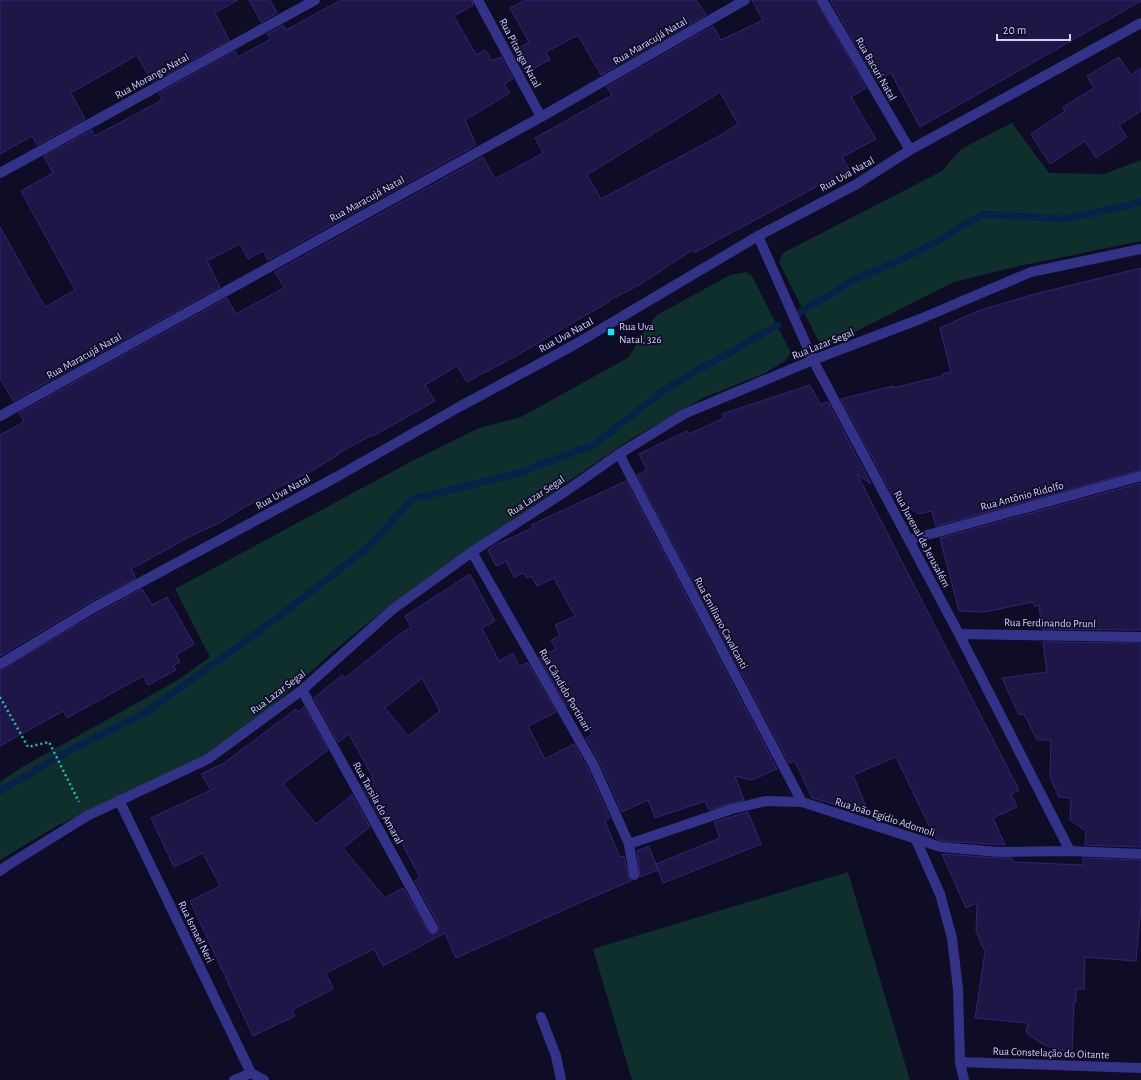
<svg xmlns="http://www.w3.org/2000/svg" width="1141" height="1080" viewBox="0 0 1141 1080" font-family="'Alegreya Sans',sans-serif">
<rect width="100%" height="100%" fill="#0f0c25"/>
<g fill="#0e2f2c">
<polygon points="1012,123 1049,173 1104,174 1141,160 1141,241 1015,267 954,282 829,345 818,340 779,262 783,253 942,171 961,149"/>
<polygon points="746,272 752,276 791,353 785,361 765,373 705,397 631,439 494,532 390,605 335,650 257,720 204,757 55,827 0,860 0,782 22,767 178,680 210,657 175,589 412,461 479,428 521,417 629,357 644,331 657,315 730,275"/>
<polygon points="848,872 910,1080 632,1080 593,949"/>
</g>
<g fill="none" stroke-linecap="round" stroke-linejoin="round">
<g stroke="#062249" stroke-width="7">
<polyline points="794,316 854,280 922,250 983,214 1063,219 1131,205 1141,201"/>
<polyline points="0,791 74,748 148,711 273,621 367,548 413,499 519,473 595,444 668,387 778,325"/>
</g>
</g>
<g fill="#1d1647" stroke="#312576" fill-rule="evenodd">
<polygon points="0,0 238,0 215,13 229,40 152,82 137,55 71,93 85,119 37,145 32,136 0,154"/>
<polygon points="249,0 270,0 277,13 261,22"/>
<polygon points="341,0 472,0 473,5 454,16 476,55 485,50 492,61 501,57 513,79 504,84 510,93 465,120 476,145 268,260 263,251 248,259 240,244 207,261 220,287 13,401 0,378 0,227 45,307 75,290 21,191 53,173 44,156 92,130 95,136 162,100 159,93 235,51 238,57 271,39 267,34 283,25 286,30"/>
<polygon points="525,0 696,0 706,15 601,75 578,35 546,52 550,60 525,73 513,51 529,42 510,8"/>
<path d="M752,0H816L866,88L851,97L876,139L842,157L849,169L694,253L692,250L641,284L608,301L609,302L593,311L514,357L467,382L457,366L425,385L435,401L373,436L372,435L337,454L338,455L311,471L275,489L276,490L243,508L221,522L191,536L131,569L136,578L90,602L0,656V435L24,422L19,413L227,298L236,314L284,288L275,272L483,157L495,179L543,153L535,138L612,95L607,87L713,26L721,40L763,20ZM720,92L738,124L719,136L601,199L587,175Z"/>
<polygon points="830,0 1141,0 1141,1 920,127 891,73 877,81"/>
<polygon points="1119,57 1131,75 1141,68 1141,111 1119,125 1127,137 1096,158 1085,141 1050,164 1031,134 1065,111 1063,107 1094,88 1087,76"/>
<polygon points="1141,268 1141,470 936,526 932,511 919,514 894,498 841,399 893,386 893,388 942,376 942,374 951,372 940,328 978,311 1031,295"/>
<polygon points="810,385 820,404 828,402 871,484 857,474 1019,790 1011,794 1017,807 993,818 1005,845 942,841 935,838 896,757 853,775 869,814 812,798 795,761 789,763 637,475 647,470 639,454 687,431 689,434 724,418 722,414"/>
<polygon points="626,481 777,769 752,780 735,776 744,800 709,810 705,801 655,818 648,800 622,812 599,761 586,738 592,734 576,701 567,706 539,657 556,649 551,640 560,636 555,625 575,616 554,578 537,586 531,576 527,578 524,573 514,577 506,561 496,566 488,550 497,544 533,528 531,525"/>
<polygon points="1141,483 1141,630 1042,629 1039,605 1035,607 1033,602 984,612 959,611 940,538"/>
<path d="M470,574L495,621L482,628L499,661L513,653L519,666L528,663L556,712L528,726L545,759L574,744L587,767L610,818L605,821L620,857L624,856L628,876L631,881L593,897L456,958L445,933L383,966L374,949L326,973L333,989L292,1010L295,1016L253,1036L190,901L220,886L203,853L174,867L151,818L211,790L201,774L224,763L296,709L298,712L304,707L328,750L283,784L316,824L352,795L370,827L343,848L385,898L403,888L428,931L432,934L436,933L439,929V925L415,881L420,878L387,814L381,819L363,787L373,778L349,734L338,742L314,698L342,675L345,678L401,633L411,628L405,616ZM422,678L440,711L408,736L385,708Z"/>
<polygon points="142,589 152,605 167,597 194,644 176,655 180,662 173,666 176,670 148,685 143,676 67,718 63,711 0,746 0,670 96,614"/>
<polygon points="1043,642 1141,643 1141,847 1085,845 1086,831 1070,820 1071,798 1059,797 1050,777 1051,740 1037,740 1024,714 1019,715 1002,678 1047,672"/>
<polygon points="748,812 761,844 663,883 656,864 720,838 714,822"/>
<polygon points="649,846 658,870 640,877 637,851"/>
<polygon points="942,854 997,858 1012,858 1013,862 1083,865 1083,858 1141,860 1141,905 1136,961 1085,957 1084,989 1076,989 1076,1002 1074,1002 1072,1053 1044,1045 1026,1033 1028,1023 975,1018 985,952 976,931 977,903 966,908"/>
</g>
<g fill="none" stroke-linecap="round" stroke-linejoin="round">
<polyline stroke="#22c1ae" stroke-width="2.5" stroke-dasharray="2 3" stroke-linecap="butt" points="0,697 28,747 49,742 79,802"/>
<polyline stroke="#323388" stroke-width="10" points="541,1017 556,1056 561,1080"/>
<g stroke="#323388" stroke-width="10">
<polyline points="478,0 541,117"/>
<polyline points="822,0 910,150"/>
<polyline points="0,173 315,0"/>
<polyline points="758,236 813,360 959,634 1070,851"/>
<polyline points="0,416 541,117 745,0"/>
<polyline points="619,454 802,802"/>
<polyline points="909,540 1141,476"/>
<polyline points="472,552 593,764 629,844 634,875"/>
<polyline points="959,634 1141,637"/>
<polyline points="0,664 93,608 340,475 459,407 574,345 758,236 855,185 910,150 1141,23"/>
<polyline points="302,690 433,928"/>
<polyline points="119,800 251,1073"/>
<polyline points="916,840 940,894 952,938 958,989 960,1062 964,1080"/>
<polyline points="629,844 732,809 766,801 802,802 941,847 998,852 1070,851 1141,854"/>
<polyline points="0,871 8,865 87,816 208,759 302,690 393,609 472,552 569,489 619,454 684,414 813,360 920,319 1031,272 1141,249"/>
<polyline points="960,1062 1141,1068"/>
<polyline points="251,1073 264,1080"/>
<polyline points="234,1080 251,1073"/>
</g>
</g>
<rect fill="#00effa" stroke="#0f0c25" stroke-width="1.5" x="607" y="328" width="8" height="8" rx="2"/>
<g text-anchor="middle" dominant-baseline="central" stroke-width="3.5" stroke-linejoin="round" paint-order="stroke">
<g font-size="11" fill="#d2cfff" stroke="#0f0c25">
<text transform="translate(650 41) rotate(-30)">Rua Maracujá Natal</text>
<text transform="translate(520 53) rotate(62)">Rua Pitanga Natal</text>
<text transform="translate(876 69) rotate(60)">Rua Bacuri Natal</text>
<text transform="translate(152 76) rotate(-29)">Rua Morango Natal</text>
<text transform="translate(847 174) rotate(-29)">Rua Uva Natal</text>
<text transform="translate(367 199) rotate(-29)">Rua Maracujá Natal</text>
<text transform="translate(566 335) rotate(-29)">Rua Uva Natal</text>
<text transform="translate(823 344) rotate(-22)">Rua Lazar Segal</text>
<text transform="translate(84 356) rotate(-29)">Rua Maracujá Natal</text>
<text transform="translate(283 492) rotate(-29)">Rua Uva Natal</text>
<text transform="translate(536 496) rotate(-33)">Rua Lazar Segal</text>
<text transform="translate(1022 496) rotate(-15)">Rua Antônio Ridolfo</text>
<text transform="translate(922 539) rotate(62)">Rua Juvenal de Jerusalém</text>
<text transform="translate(721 623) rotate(62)">Rua Emiliano Cavalcanti</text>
<text transform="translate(1050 623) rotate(1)">Rua Ferdinando Prunl</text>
<text transform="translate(565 690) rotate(60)">Rua Cândido Portinari</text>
<text transform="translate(278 692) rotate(-37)">Rua Lazar Segal</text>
<text transform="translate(378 803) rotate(61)">Rua Tarsila do Amaral</text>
<text transform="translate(885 817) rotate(18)">Rua João Egídio Adomoli</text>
<text transform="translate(196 932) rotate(64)">Rua Ismael Neri</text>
<text transform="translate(1051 1053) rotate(2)">Rua Constelação do Oitante</text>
</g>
<g font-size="11" fill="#d2cfff" stroke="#0f0c25" text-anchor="start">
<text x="619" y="326">Rua Uva<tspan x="619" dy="13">Natal, 326</tspan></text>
</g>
</g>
<path d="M997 34v6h73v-6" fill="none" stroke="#d2cfff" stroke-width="2"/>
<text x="1003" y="34" font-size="12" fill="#d2cfff" stroke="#0f0c25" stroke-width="3" paint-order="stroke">20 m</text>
</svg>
